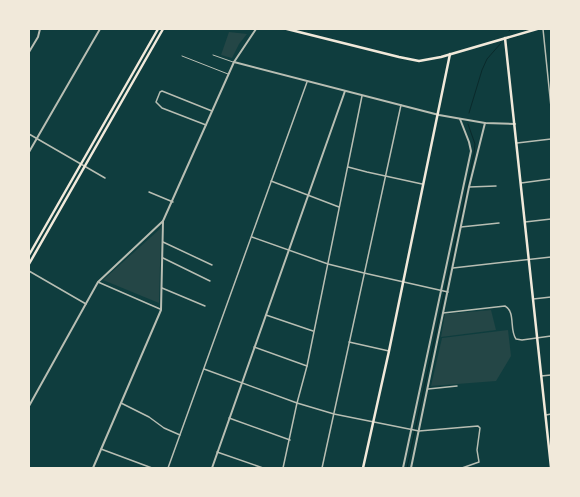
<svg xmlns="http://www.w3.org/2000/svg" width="580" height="497" viewBox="0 0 580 497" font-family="Commissioner,sans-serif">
<rect width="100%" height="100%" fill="#0f3d3e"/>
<g fill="#244646">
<polygon points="229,32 247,34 239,44 232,58 221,55"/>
<polygon points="161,228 159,303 103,280"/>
<polygon points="491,310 496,330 441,337 445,314"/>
<polygon points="508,330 511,356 496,381 431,386 442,338"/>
</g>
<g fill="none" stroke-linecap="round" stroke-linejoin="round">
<g stroke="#0a2a2b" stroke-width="1">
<polyline points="509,31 511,29"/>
<polyline points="469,113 482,70 487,59 501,43"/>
<polyline points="407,468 474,154 475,144 468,124"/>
</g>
<g stroke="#b8beb3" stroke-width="1">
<polyline points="213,55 233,62"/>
<polyline points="182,56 228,74"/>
</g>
<g stroke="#b8beb3" stroke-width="1.5">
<polyline points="543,29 551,107"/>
<polyline points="206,125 162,108 156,102 160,92 162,91 212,111"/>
<polyline points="29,134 105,178"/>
<polyline points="517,143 551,139"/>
<polyline points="348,167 367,172 422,184"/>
<polyline points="271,181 339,207"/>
<polyline points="521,183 551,179"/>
<polyline points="469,187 496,186"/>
<polyline points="149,192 173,202"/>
<polyline points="525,222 551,219"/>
<polyline points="461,227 499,223"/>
<polyline points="252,237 328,264 364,273 448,292"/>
<polyline points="163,242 212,265"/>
<polyline points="163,258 210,281"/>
<polyline points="453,268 551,257"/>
<polyline points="29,271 86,304"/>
<polyline points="98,282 160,309"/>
<polyline points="162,288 205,306"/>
<polyline points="533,299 551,297"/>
<path d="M443,313L505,306C516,312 509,330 516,339L522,340L551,336"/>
<polyline points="266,315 313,331"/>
<polyline points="349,342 389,351"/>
<polyline points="254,347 307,366"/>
<polyline points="204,369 297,403 334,414 419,431 478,426 480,428 477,450 479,462 462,468"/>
<polyline points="541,376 551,375"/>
<polyline points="428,389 457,386"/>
<polyline points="121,403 149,417 164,428 180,435"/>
<polyline points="546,415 551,414"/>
<polyline points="229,418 290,440"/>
<polyline points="101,449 152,468"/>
<polyline points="217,452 263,468"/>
<polyline points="168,468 307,82"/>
<polyline points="283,468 297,403 307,366 362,96"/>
<polyline points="322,468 401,105"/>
</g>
<g stroke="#b8beb3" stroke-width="2">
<polyline points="29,52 38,37 40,29"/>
<polyline points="234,62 439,115 485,123 515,124"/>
<polyline points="29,152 100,29"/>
<polyline points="29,406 98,282 163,221 234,62 256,29"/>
<polyline points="93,468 161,310 163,221"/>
<polyline points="212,468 345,91"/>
<polyline points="403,468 471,151 469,142 460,119"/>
<polyline points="411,468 469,187 485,123"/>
</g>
<g stroke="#f1e9da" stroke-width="2.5">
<polyline points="287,29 399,57 419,61 441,57 537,29"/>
<polyline points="505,38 551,467"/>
<polyline points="29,255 158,29"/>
<polyline points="29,264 163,29"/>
<polyline points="363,468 389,351 450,54"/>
</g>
</g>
<rect width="580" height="497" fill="none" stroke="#f1e9da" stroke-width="60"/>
</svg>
